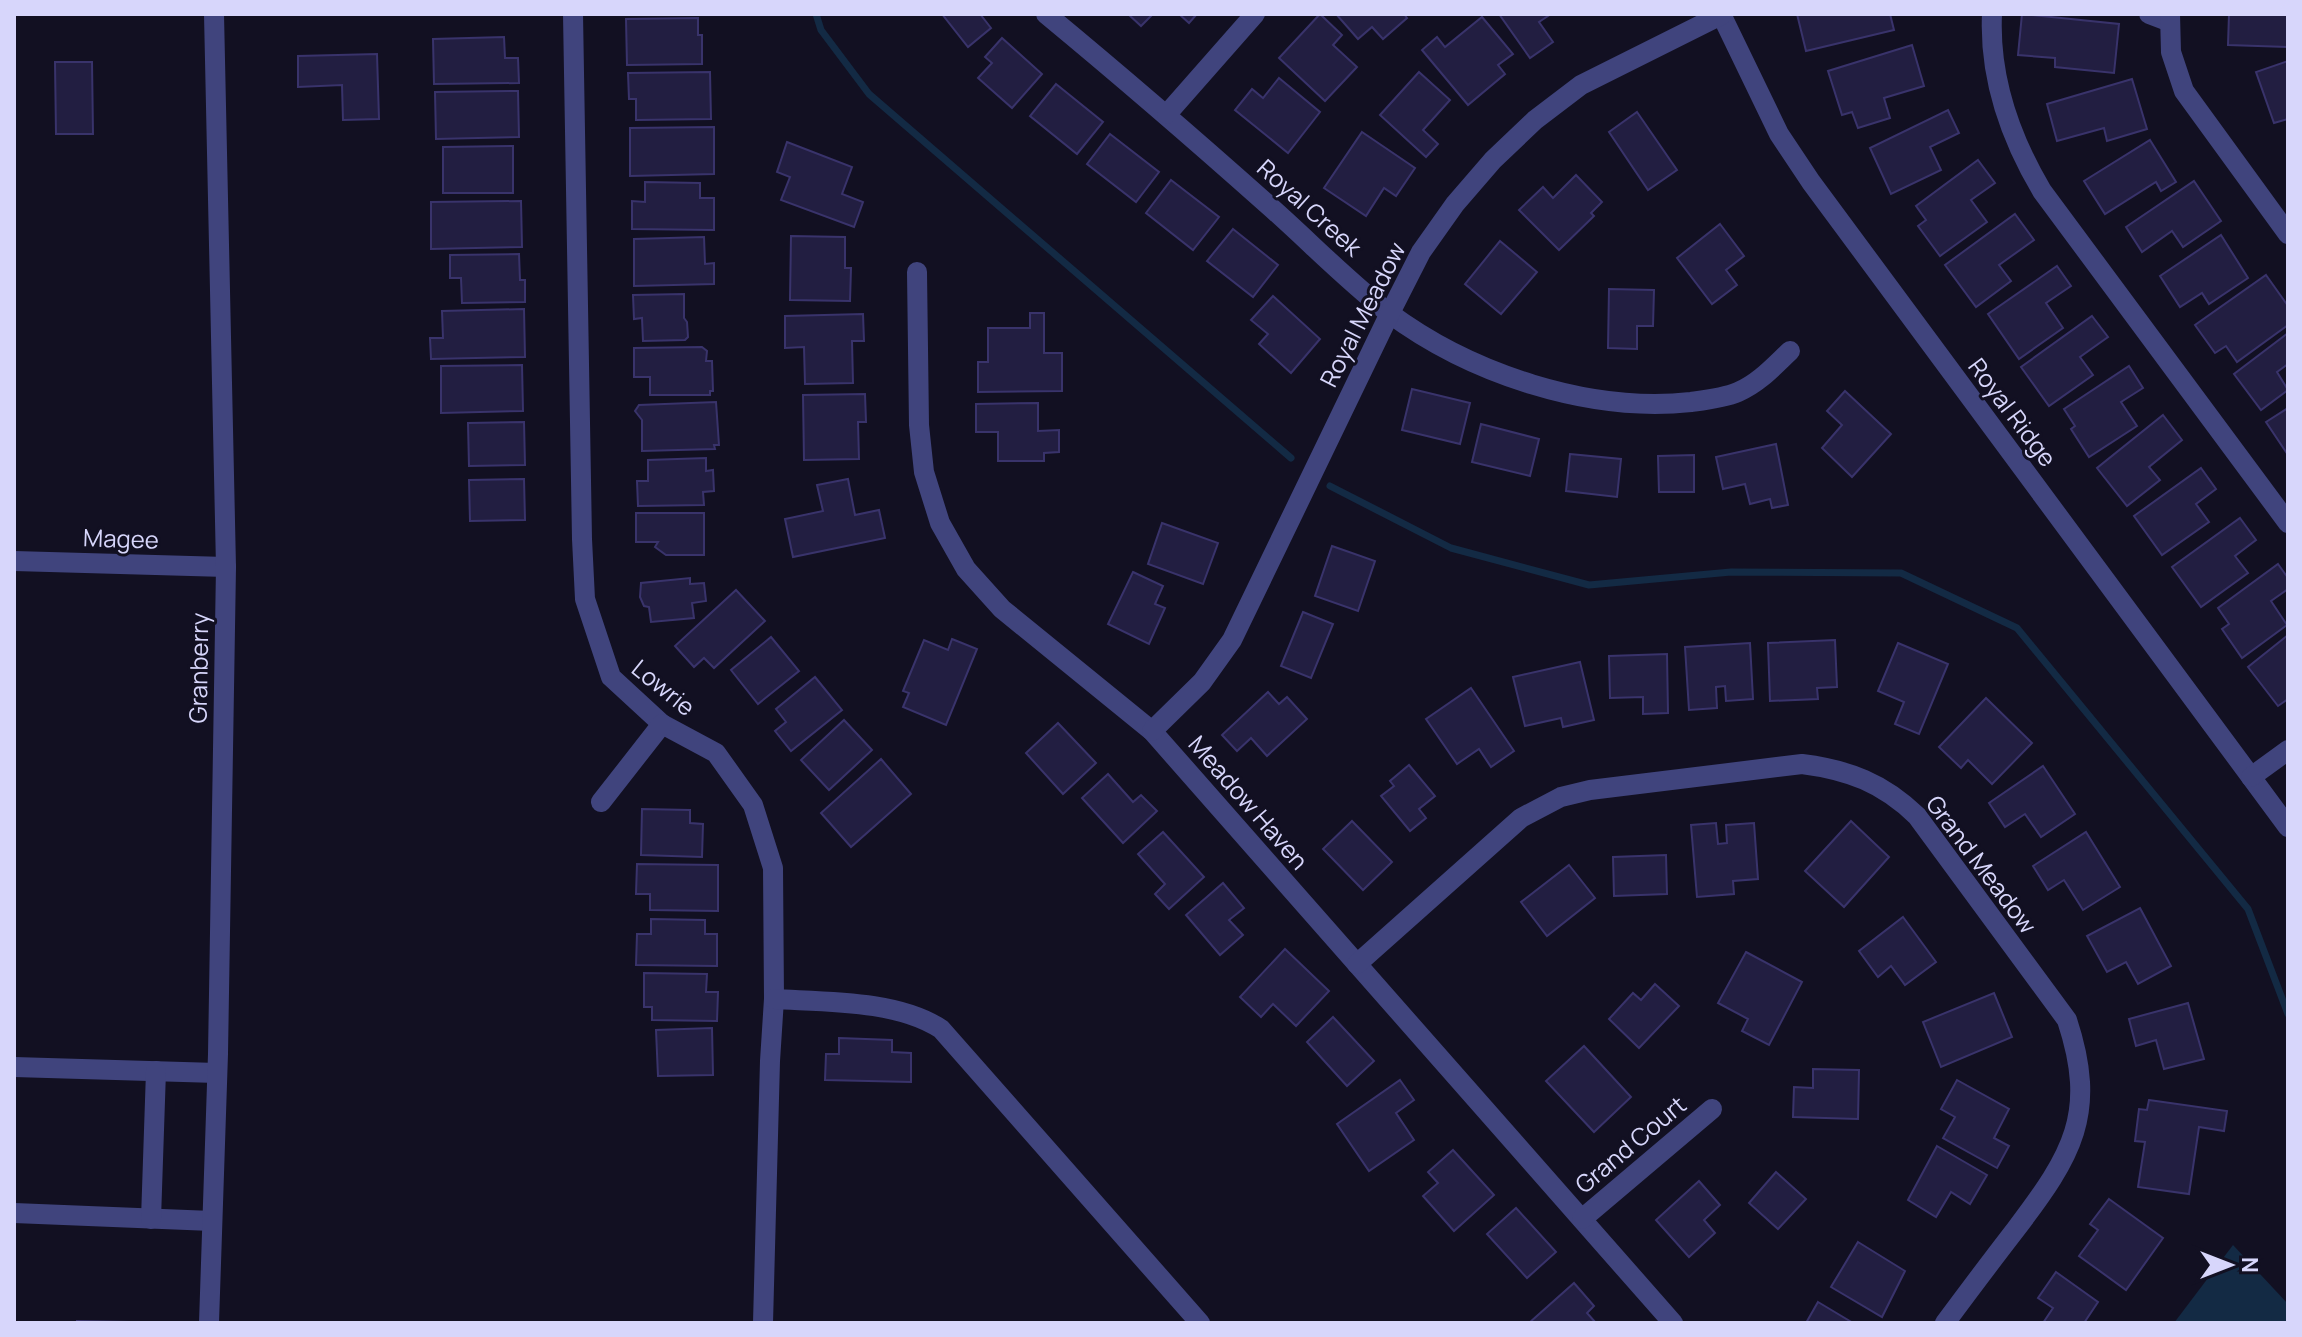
<svg xmlns="http://www.w3.org/2000/svg" width="2302" height="1337" viewBox="0 0 2302 1337" font-family="Manrope,sans-serif">
<rect width="100%" height="100%" fill="#121022"/>
<polygon fill="#132a44" points="2233,1245 2288,1304 2288,1323 2174,1323"/>
<g fill="none" stroke-linecap="round" stroke-linejoin="round">
<g stroke="#132a44" stroke-width="7">
<polyline points="816,14 821,30 869,94 1291,458"/>
<polyline points="1330,486 1451,548 1589,585 1731,572 1901,573 2017,628 2248,909 2288,1014"/>
</g>
</g>
<g fill="#221e41" stroke="#39336b" stroke-width="2">
<polygon points="942,14 980,14 991,28 968,47"/>
<polygon points="1128,14 1153,14 1141,26"/>
<polygon points="1179,14 1197,14 1189,23"/>
<polygon points="1320,14 1342,35 1333,45 1357,67 1325,101 1279,58"/>
<polygon points="1336,14 1404,14 1407,18 1383,39 1372,27 1358,39"/>
<polygon points="1499,14 1551,14 1539,22 1553,42 1530,58"/>
<polygon points="1797,14 1890,14 1894,30 1806,51"/>
<polygon points="2022,14 2119,24 2114,73 2055,67 2055,58 2018,55"/>
<polygon points="2229,14 2288,14 2288,47 2228,45"/>
<polygon points="1482,17 1513,54 1498,65 1505,74 1468,105 1422,50 1437,37 1445,47"/>
<polygon points="698,18 698,35 702,35 702,64 627,65 626,19"/>
<polygon points="504,37 505,58 518,58 519,83 434,84 433,39"/>
<polygon points="1002,38 1042,74 1012,108 978,78 992,63 985,57"/>
<polygon points="1912,45 1924,86 1884,98 1890,118 1858,128 1852,112 1842,115 1828,71"/>
<polygon points="377,54 379,119 343,120 342,85 298,87 298,56"/>
<polygon points="2288,61 2288,119 2274,123 2256,72"/>
<polygon points="55,62 92,62 93,134 56,134"/>
<polygon points="710,72 711,119 636,120 636,99 629,99 628,73"/>
<polygon points="1419,72 1450,100 1423,130 1438,144 1426,157 1380,115"/>
<polygon points="1279,78 1320,112 1288,153 1235,110 1252,89 1263,98"/>
<polygon points="2132,79 2147,129 2107,141 2104,128 2057,141 2047,104"/>
<polygon points="1056,84 1103,122 1077,154 1030,116"/>
<polygon points="518,91 519,137 436,139 435,92"/>
<polygon points="1948,110 1959,133 1930,147 1941,170 1891,194 1870,148"/>
<polygon points="1637,112 1677,170 1648,190 1609,132"/>
<polygon points="714,127 714,174 630,176 630,128"/>
<polygon points="1362,132 1415,168 1396,196 1384,188 1366,216 1324,188"/>
<polygon points="1110,134 1159,172 1136,202 1087,164"/>
<polygon points="2150,140 2176,182 2161,191 2156,182 2105,214 2084,181"/>
<polygon points="787,142 852,167 842,194 863,202 854,227 781,200 790,177 777,172"/>
<polygon points="513,146 513,193 443,193 443,147"/>
<polygon points="1978,160 1995,183 1971,200 1987,222 1940,256 1918,226 1926,220 1916,206"/>
<polygon points="1576,175 1602,202 1591,213 1594,216 1559,250 1519,210 1543,187 1553,198"/>
<polygon points="1171,180 1219,217 1193,250 1146,213"/>
<polygon points="2194,181 2221,221 2183,247 2172,231 2142,252 2126,227"/>
<polygon points="645,182 700,183 700,198 714,198 714,230 632,229 632,201 645,202"/>
<polygon points="521,201 522,247 431,249 431,202"/>
<polygon points="2015,214 2034,240 1999,265 2011,281 1976,307 1945,265"/>
<polygon points="1720,224 1744,256 1726,270 1737,285 1712,304 1677,258"/>
<polygon points="1233,229 1278,265 1253,297 1207,261"/>
<polygon points="2221,235 2248,278 2209,304 2202,293 2180,307 2160,276"/>
<polygon points="791,236 845,237 845,268 851,268 850,301 790,300"/>
<polygon points="704,237 705,264 714,263 714,284 634,286 634,239"/>
<polygon points="1500,241 1537,272 1501,314 1465,284"/>
<polygon points="519,254 520,280 525,280 525,302 462,303 461,278 450,278 450,255"/>
<polygon points="2057,266 2071,286 2046,303 2063,328 2019,359 1988,314"/>
<polygon points="2266,275 2288,306 2288,325 2237,362 2226,346 2215,353 2195,325"/>
<polygon points="1609,289 1654,290 1653,326 1637,326 1637,349 1608,348"/>
<polygon points="684,294 684,318 687,322 688,337 685,340 643,341 642,318 634,319 633,295"/>
<polygon points="1273,296 1320,339 1291,373 1259,344 1268,334 1251,320"/>
<polygon points="524,309 525,357 431,359 430,338 443,338 442,311"/>
<polygon points="1030,313 1044,313 1044,353 1062,353 1062,391 978,392 978,362 988,362 988,328 1030,328"/>
<polygon points="863,314 864,341 852,341 853,383 805,384 804,347 785,348 785,316"/>
<polygon points="2092,316 2108,337 2080,357 2093,375 2049,406 2021,367"/>
<polygon points="2288,333 2288,364 2277,372 2288,390 2261,410 2234,374"/>
<polygon points="702,347 707,351 706,361 712,361 713,391 710,391 710,395 650,395 650,377 634,377 634,348"/>
<polygon points="522,365 523,411 441,413 441,366"/>
<polygon points="2129,366 2143,388 2121,402 2137,426 2089,457 2071,429 2075,426 2064,409"/>
<polygon points="1412,389 1470,403 1460,444 1402,430"/>
<polygon points="1845,391 1891,434 1852,477 1822,448 1842,425 1827,411"/>
<polygon points="865,394 866,422 858,422 859,459 804,460 803,395"/>
<polygon points="716,402 719,445 714,445 715,449 642,451 642,420 635,411 639,405"/>
<polygon points="1038,403 1038,431 1059,430 1059,452 1044,453 1044,461 998,461 998,432 976,432 976,404"/>
<polygon points="2288,408 2288,455 2266,422"/>
<polygon points="2163,415 2182,440 2149,467 2160,480 2127,506 2097,468"/>
<polygon points="524,422 525,465 469,466 468,423"/>
<polygon points="1481,424 1539,439 1530,476 1472,462"/>
<polygon points="1776,444 1788,505 1772,508 1770,499 1750,504 1745,484 1723,489 1716,457"/>
<polygon points="1570,454 1621,459 1617,497 1566,491"/>
<polygon points="1694,455 1694,492 1659,492 1658,456"/>
<polygon points="706,458 706,471 713,470 714,491 703,492 704,505 638,506 637,481 648,481 648,460"/>
<polygon points="2201,468 2216,489 2196,504 2209,522 2162,555 2134,516"/>
<polygon points="524,479 525,520 470,521 469,480"/>
<polygon points="848,479 855,515 879,510 885,538 793,557 785,519 823,511 817,485"/>
<polygon points="636,513 704,513 704,555 666,555 655,547 658,542 636,542"/>
<polygon points="2240,518 2256,540 2235,556 2248,573 2201,607 2172,567"/>
<polygon points="1162,523 1218,543 1203,584 1148,564"/>
<polygon points="1332,546 1375,561 1358,611 1315,596"/>
<polygon points="2278,564 2288,578 2288,589 2271,601 2287,625 2242,658 2222,629 2229,624 2218,608"/>
<polygon points="1133,572 1163,586 1155,604 1165,608 1149,644 1108,624"/>
<polygon points="690,578 690,584 704,583 706,601 692,603 694,618 651,622 649,607 644,606 640,597 641,583"/>
<polygon points="736,590 765,621 714,668 704,658 694,667 675,646"/>
<polygon points="1303,612 1333,624 1311,678 1281,666"/>
<polygon points="2288,635 2288,699 2278,706 2248,667"/>
<polygon points="771,637 799,671 758,704 731,670"/>
<polygon points="952,639 977,649 946,725 903,707 909,693 903,691 924,640 948,650"/>
<polygon points="1835,640 1837,687 1817,688 1818,699 1770,701 1768,643"/>
<polygon points="1750,643 1753,699 1726,701 1725,686 1716,687 1717,708 1689,710 1685,647"/>
<polygon points="1898,643 1948,664 1919,734 1895,724 1904,702 1878,691"/>
<polygon points="1667,654 1668,713 1643,714 1643,697 1610,698 1609,656"/>
<polygon points="1580,662 1594,720 1563,727 1561,718 1525,726 1513,677"/>
<polygon points="815,677 842,710 791,751 775,731 786,722 776,709"/>
<polygon points="1471,688 1514,751 1491,767 1479,749 1457,764 1426,719"/>
<polygon points="1268,692 1279,704 1287,697 1307,719 1267,756 1251,738 1237,751 1222,735"/>
<polygon points="1986,698 2032,743 1992,784 1968,760 1961,768 1939,747"/>
<polygon points="844,720 872,750 829,790 801,760"/>
<polygon points="1058,723 1096,763 1063,794 1026,753"/>
<polygon points="881,759 911,794 851,847 821,813"/>
<polygon points="1409,765 1435,796 1419,809 1426,818 1410,831 1381,796 1394,786 1390,781"/>
<polygon points="2043,766 2075,814 2041,837 2025,814 2005,827 1989,803"/>
<polygon points="1108,774 1133,802 1141,795 1157,811 1123,843 1082,798"/>
<polygon points="642,809 690,810 690,823 703,824 702,857 641,855"/>
<polygon points="1352,821 1392,862 1363,890 1323,849"/>
<polygon points="1851,821 1889,857 1844,907 1805,871"/>
<polygon points="1716,823 1718,844 1727,843 1726,825 1754,823 1758,879 1733,881 1734,894 1697,897 1691,825"/>
<polygon points="1163,832 1204,877 1169,909 1155,894 1165,884 1138,854"/>
<polygon points="2086,832 2120,887 2083,910 2064,880 2048,890 2033,866"/>
<polygon points="1666,855 1667,894 1614,896 1613,857"/>
<polygon points="637,864 718,865 718,911 650,910 650,894 636,894"/>
<polygon points="1569,865 1595,898 1547,936 1521,902"/>
<polygon points="1223,883 1244,908 1229,920 1243,935 1220,955 1186,915"/>
<polygon points="2140,908 2171,966 2138,984 2126,962 2107,972 2087,936"/>
<polygon points="1903,917 1936,962 1905,985 1891,966 1878,977 1859,951"/>
<polygon points="651,919 705,920 705,934 717,934 717,966 636,965 637,934 651,934"/>
<polygon points="1285,949 1329,991 1296,1026 1273,1004 1261,1017 1240,997"/>
<polygon points="1746,952 1802,982 1769,1045 1742,1031 1748,1019 1718,1003"/>
<polygon points="644,973 707,974 706,992 718,992 717,1021 652,1020 652,1007 644,1007"/>
<polygon points="1655,984 1679,1006 1639,1048 1609,1019 1633,993 1641,1000"/>
<polygon points="1994,993 2012,1037 1941,1067 1923,1022"/>
<polygon points="2188,1003 2204,1059 2164,1069 2156,1040 2136,1046 2129,1019"/>
<polygon points="1333,1017 1374,1061 1347,1086 1307,1042"/>
<polygon points="712,1028 713,1075 658,1076 656,1030"/>
<polygon points="839,1038 892,1040 892,1052 911,1053 911,1082 825,1080 826,1054 839,1054"/>
<polygon points="1584,1046 1631,1097 1594,1132 1546,1081"/>
<polygon points="1813,1069 1859,1070 1858,1119 1793,1117 1794,1087 1813,1088"/>
<polygon points="1400,1080 1414,1100 1396,1113 1414,1140 1369,1171 1337,1124"/>
<polygon points="1957,1080 2009,1109 1994,1138 2009,1146 1997,1168 1943,1138 1955,1117 1941,1109"/>
<polygon points="2149,1100 2227,1111 2224,1131 2199,1127 2189,1194 2138,1187 2145,1142 2135,1141 2139,1109 2147,1110"/>
<polygon points="1937,1146 1987,1175 1970,1204 1951,1192 1936,1217 1908,1200"/>
<polygon points="1453,1150 1494,1195 1454,1231 1423,1196 1438,1183 1428,1172"/>
<polygon points="1776,1172 1806,1199 1778,1229 1749,1203"/>
<polygon points="1699,1181 1720,1205 1704,1220 1715,1233 1689,1257 1656,1220"/>
<polygon points="2109,1199 2163,1238 2126,1290 2079,1256 2098,1230 2090,1224"/>
<polygon points="1516,1208 1556,1252 1527,1278 1487,1234"/>
<polygon points="1858,1242 1905,1271 1882,1317 1831,1287"/>
<polygon points="2056,1272 2098,1302 2084,1323 2043,1323 2053,1308 2038,1298"/>
<polygon points="1574,1283 1594,1306 1587,1313 1596,1323 1529,1323"/>
<polygon points="1818,1302 1853,1323 1806,1323"/>
<polygon points="77,1321 129,1322 129,1323 77,1323"/>
</g>
<g fill="none" stroke-linecap="round" stroke-linejoin="round">
<g stroke="#40447d" stroke-width="20">
<polyline points="573,14 582,539 585,599 611,677 662,724 716,753 753,805 773,868 774,999 770,1061 763,1323"/>
<path d="M1046,14C1121,76 1194,139 1267,204C1307,239 1347,281 1389,313C1471,374 1589,413 1691,402C1706,400 1724,398 1738,392C1759,383 1774,366 1790,351"/>
<polyline points="1721,14 1779,134 1811,182 2288,827"/>
<path d="M1992,14C1989,78 2010,137 2042,191L2288,523"/>
<polyline points="2149,14 2170,22"/>
<polyline points="2170,14 2171,52 2184,91 2288,234"/>
<polyline points="1167,114 1255,14"/>
<polyline points="917,272 919,425 924,472 940,523 966,569 1002,609 1152,731 1673,1323"/>
<polyline points="14,561 226,567"/>
<polyline points="1152,731 1202,682 1232,640 1390,313 1421,252 1455,204 1493,160 1535,120 1581,85 1721,15"/>
<polyline points="2251,777 2288,750"/>
<polyline points="601,802 662,724"/>
<path d="M1357,964L1521,818L1561,797L1590,790L1802,764C1849,770 1883,783 1917,816L2067,1020C2098,1114 2072,1155 2016,1229C1992,1260 1968,1292 1945,1323"/>
<path d="M774,999C826,1002 897,1000 941,1029L1200,1323"/>
<polyline points="14,1067 217,1073"/>
<polyline points="14,1213 212,1221"/>
<polyline points="151,1219 156,1071"/>
<polyline points="1582,1219 1712,1109"/>
<polyline points="209,1323 218,1054 226,567 214,14"/>
</g>
</g>
<g text-anchor="middle" dominant-baseline="central" stroke-width="6" stroke-linejoin="round" paint-order="stroke">
<g font-size="24" fill="#d7d6fb" stroke="#121022">
<text transform="translate(1310 207) rotate(42)">Royal Creek</text>
<text transform="translate(1362 314) rotate(-63)">Royal Meadow</text>
<text transform="translate(2013 412) rotate(53)">Royal Ridge</text>
<text transform="translate(121 538) rotate(2)">Magee</text>
<text transform="translate(198 668) rotate(-89)">Granberry</text>
<text transform="translate(664 687) rotate(39)">Lowrie</text>
<text transform="translate(1249 802) rotate(49)">Meadow Haven</text>
<text transform="translate(1982 864) rotate(53)">Grand Meadow</text>
<text transform="translate(1630 1144) rotate(-40)">Grand Court</text>
</g>
</g>
<rect width="2302" height="1337" fill="none" stroke="#d7d6fb" stroke-width="32"/>
<g transform="translate(2230 1265) rotate(90)" stroke="#121022" stroke-width="6" paint-order="stroke">
<path d="M0-6L14 30L0 20L-14 30Z" fill="#d7d6fb"/>
<text y="-12" font-size="22" font-weight="bold" text-anchor="middle" fill="#d7d6fb">N</text>
</g>
</svg>
